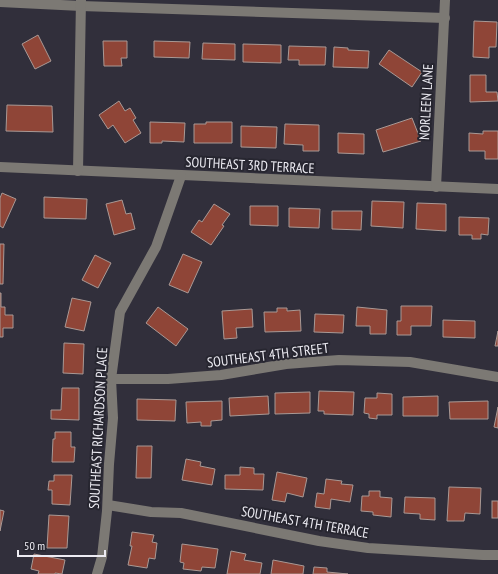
<svg xmlns="http://www.w3.org/2000/svg" width="498" height="574" viewBox="0 0 498 574" font-family="'PT Sans Narrow',sans-serif">
<rect width="100%" height="100%" fill="#312f3b"/>
<g fill="#8f4537" stroke="#a99995">
<polygon points="474,21 497,22 496,47 489,47 489,58 473,57"/>
<polygon points="38,35 51,61 35,69 22,44"/>
<polygon points="103,41 127,41 127,58 121,58 122,66 104,66"/>
<polygon points="154,41 190,42 189,58 154,57"/>
<polygon points="203,43 235,44 235,60 202,59"/>
<polygon points="243,44 281,45 281,63 243,62"/>
<polygon points="289,46 326,47 325,65 299,65 299,60 288,60"/>
<polygon points="334,47 348,48 348,50 369,51 368,68 333,67"/>
<polygon points="389,50 422,72 412,87 379,64"/>
<polygon points="470,75 486,75 486,92 497,92 498,101 470,102"/>
<polygon points="119,101 125,111 130,108 136,118 133,120 141,133 125,143 113,125 108,129 99,115"/>
<polygon points="7,105 52,106 53,132 6,131"/>
<polygon points="412,118 421,141 383,152 376,130"/>
<polygon points="150,122 185,123 184,142 162,141 162,143 150,143"/>
<polygon points="206,122 232,122 232,143 194,143 194,124 206,124"/>
<polygon points="285,124 319,125 319,151 303,151 303,145 284,144"/>
<polygon points="241,126 277,127 276,148 241,147"/>
<polygon points="483,131 498,131 498,159 485,159 485,151 469,151 469,133 483,134"/>
<polygon points="338,133 364,134 364,154 338,153"/>
<polygon points="2,193 16,199 3,228 0,226 0,198"/>
<polygon points="44,197 87,199 86,219 44,218"/>
<polygon points="122,200 126,214 131,213 135,229 114,235 106,204"/>
<polygon points="372,201 404,202 403,228 371,226"/>
<polygon points="417,203 446,204 446,231 416,229"/>
<polygon points="214,204 230,214 222,225 224,226 211,245 191,232 199,220 202,222"/>
<polygon points="250,206 278,206 278,226 250,225"/>
<polygon points="289,208 320,209 319,228 289,227"/>
<polygon points="332,211 362,211 361,230 332,229"/>
<polygon points="459,217 489,218 488,235 481,234 481,239 472,239 472,235 459,235"/>
<polygon points="0,244 4,244 3,284 0,284"/>
<polygon points="183,254 202,262 188,293 169,285"/>
<polygon points="95,255 111,263 98,288 82,280"/>
<polygon points="0,293 1,293 1,307 5,307 5,315 13,315 13,328 3,328 3,337 0,337"/>
<polygon points="72,298 91,302 84,331 65,327"/>
<polygon points="401,306 432,306 431,326 411,326 411,335 397,335 397,321 401,321"/>
<polygon points="158,307 188,329 176,346 146,323"/>
<polygon points="357,307 387,310 386,334 370,334 370,326 356,326"/>
<polygon points="277,308 287,308 287,311 300,310 301,331 265,332 264,312 277,312"/>
<polygon points="252,309 253,327 236,328 237,338 224,339 222,311"/>
<polygon points="315,314 344,315 343,333 314,332"/>
<polygon points="443,320 475,321 475,338 443,337"/>
<polygon points="498,331 498,346 495,346"/>
<polygon points="64,343 84,344 83,374 63,373"/>
<polygon points="62,388 79,388 79,420 51,419 51,410 61,410"/>
<polygon points="319,391 354,392 353,415 324,414 324,411 318,411"/>
<polygon points="310,392 310,413 275,414 275,393"/>
<polygon points="377,393 392,394 392,415 377,415 377,419 369,418 369,414 364,413 365,398 377,398"/>
<polygon points="268,396 269,414 230,416 229,398"/>
<polygon points="438,396 438,416 403,416 403,397"/>
<polygon points="137,399 176,400 175,421 137,420"/>
<polygon points="222,401 222,420 211,421 211,426 201,426 201,422 187,423 186,402"/>
<polygon points="488,401 488,419 450,419 449,402"/>
<polygon points="498,407 498,428 494,427"/>
<polygon points="55,432 71,432 71,447 75,447 74,462 52,462 53,439 55,439"/>
<polygon points="137,446 152,446 151,478 136,478"/>
<polygon points="186,459 201,462 200,466 215,469 212,485 182,480"/>
<polygon points="240,467 254,468 254,474 264,474 263,490 225,489 225,475 240,475"/>
<polygon points="277,472 307,478 303,497 287,493 285,502 272,500"/>
<polygon points="54,475 72,475 70,505 52,504 52,490 48,490 49,481 54,481"/>
<polygon points="326,479 342,481 341,484 353,485 350,502 331,499 330,509 315,507 317,493 324,494"/>
<polygon points="449,487 481,488 480,514 465,513 464,521 447,521"/>
<polygon points="369,491 380,491 380,497 392,498 391,517 373,515 373,512 361,511 362,496 369,496"/>
<polygon points="405,497 435,498 435,520 420,519 420,514 404,513"/>
<rect x="492" y="501" width="6" height="17"/>
<polygon points="0,510 4,511 0,531"/>
<polygon points="49,515 69,516 67,548 47,548"/>
<polygon points="132,532 154,535 152,542 157,543 155,559 149,558 147,568 128,565 132,546 130,546"/>
<polygon points="182,544 218,549 215,568 202,567 201,571 183,569 184,563 180,562"/>
<polygon points="231,551 246,554 244,560 262,563 260,574 227,574"/>
<polygon points="34,554 65,560 62,574 55,573 55,574 38,574 39,571 31,569"/>
<polygon points="273,560 304,566 303,574 271,574"/>
<polygon points="314,567 327,568 327,572 348,574 313,574"/>
</g>
<g fill="none" stroke-linecap="round" stroke-linejoin="round">
<g stroke="#7c7974" stroke-width="10">
<polyline points="0,2 81,6 445,18"/>
<polyline points="0,167 498,189"/>
<polyline points="78,171 81,0"/>
<polyline points="436,187 445,0"/>
<polyline points="111,379 168,379 221,375 286,364 339,360 410,362 498,377"/>
<polyline points="108,505 151,512 181,513 319,541 368,548 483,555 498,555"/>
<polyline points="97,574 102,557 107,511 109,464 113,418 111,379 120,312 156,247 181,176"/>
</g>
</g>
<g text-anchor="middle" dominant-baseline="central" stroke-width="4" stroke-linejoin="round" paint-order="stroke">
<g font-size="14" fill="#edecf3" stroke="#272630">
<text transform="translate(426 102) rotate(-87)">NORLEEN LANE</text>
<text transform="translate(250 165) rotate(3)">SOUTHEAST 3RD TERRACE</text>
<text transform="translate(268 355) rotate(-7)">SOUTHEAST 4TH STREET</text>
<text transform="translate(98 428) rotate(-87)">SOUTHEAST RICHARDSON PLACE</text>
<text transform="translate(305 522) rotate(10)">SOUTHEAST 4TH TERRACE</text>
</g>
</g>
<path d="M18 550v6h87v-6" fill="none" stroke="#edecf3" stroke-width="2"/>
<text x="24" y="550" font-size="12" fill="#edecf3" stroke="#272630" stroke-width="3" paint-order="stroke">50 m</text>
</svg>
